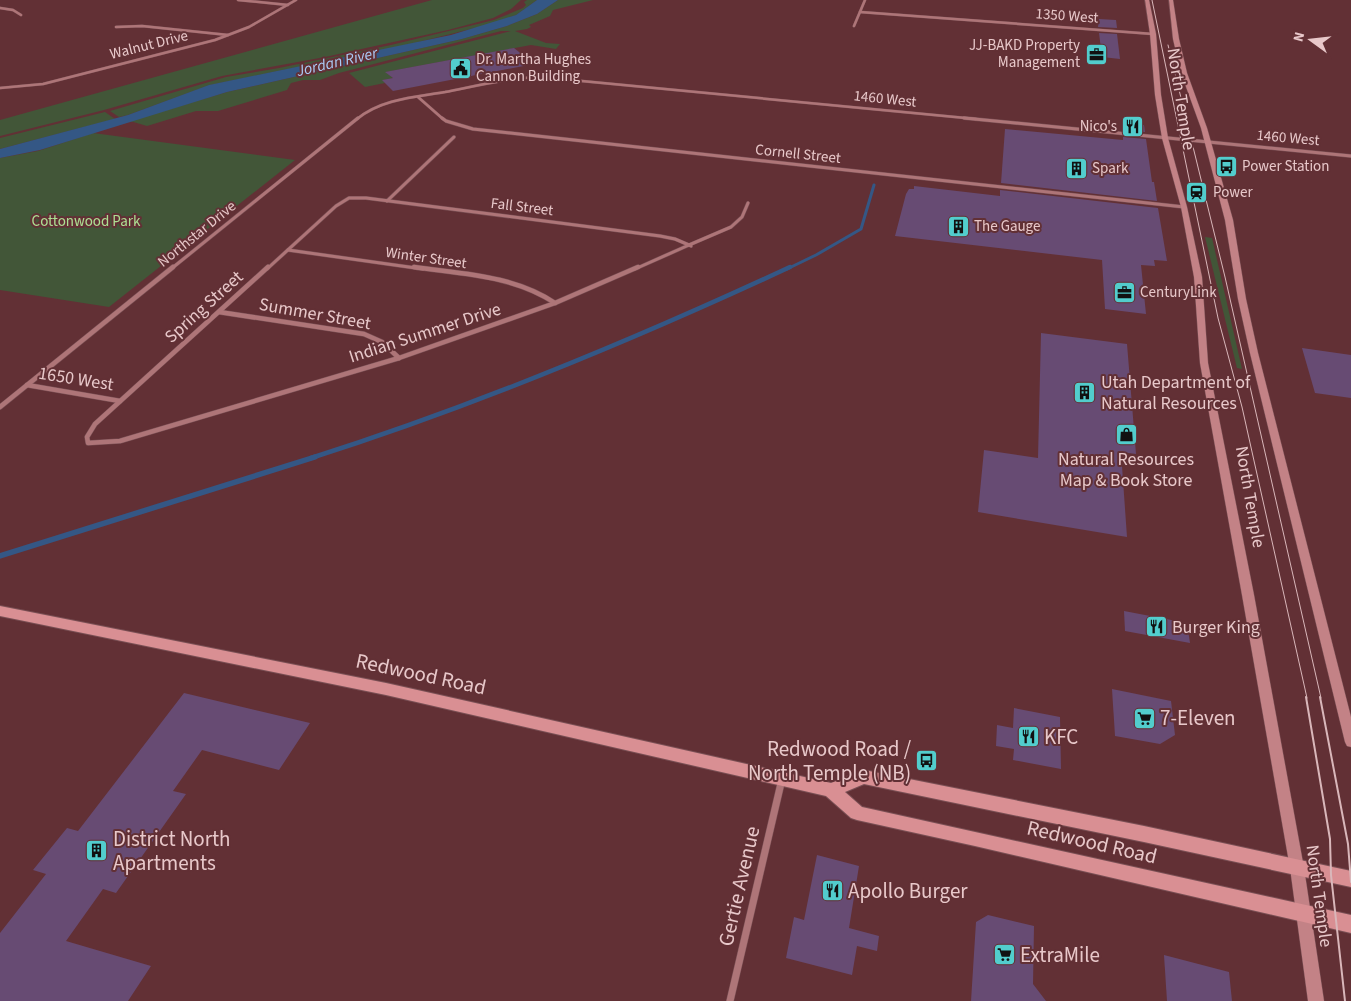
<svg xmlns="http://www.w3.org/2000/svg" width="1351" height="1001" viewBox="0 0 1351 1001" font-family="'Source Sans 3',sans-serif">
<rect width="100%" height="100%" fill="#623035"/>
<g fill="#425638">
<polygon points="432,0 521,0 511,9 493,18 448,30 325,57 222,76 104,110 0,136 0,120"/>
<polygon points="527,0 537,0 516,15 495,23 402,46 210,85 128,115 119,117 110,111 226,77 279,68 391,45 494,20 523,8 526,5 524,2"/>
<polygon points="558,0 593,0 553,10 550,16 529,25 531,27 527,29 515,31 546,43 560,44 556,49 531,45 386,72 393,78 383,80 385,83 365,87 349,73 511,31 501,31 339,73 320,80 303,80 291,83 287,90 218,111 196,111 147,126 130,121 227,92 462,39 507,26 537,14"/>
<polygon points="105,112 115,119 0,149 0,138"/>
<polygon points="93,133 295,160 109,307 0,290 0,158 38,151"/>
<polygon points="1205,237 1212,238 1242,369 1237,368"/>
</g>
<polygon fill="#345785" points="537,0 558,0 537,14 507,26 462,39 227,92 40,150 0,158 0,149 128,115 209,85 451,35 516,15"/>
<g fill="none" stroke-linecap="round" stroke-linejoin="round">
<polyline stroke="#345785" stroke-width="3" points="787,269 816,255 861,229 874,185"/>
<path stroke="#345785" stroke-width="4.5" d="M311,458C475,406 633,340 790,267"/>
<polyline stroke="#345785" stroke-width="5.5" points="0,556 315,457"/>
</g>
<g fill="#674b73">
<polygon points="1099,19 1116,20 1117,28 1098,27"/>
<polygon points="1099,33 1117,34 1120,59 1102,57"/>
<polygon points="514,48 534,64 393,91 382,80 393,78 385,72"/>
<polygon points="1122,122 1144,125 1145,132 1122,130"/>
<polygon points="1005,129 1123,140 1123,137 1146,139 1152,182 1154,182 1157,201 1001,183"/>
<polygon points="914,186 1000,196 1000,190 1158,208 1167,261 1154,260 1155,266 1141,265 1146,314 1105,309 1102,260 895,236 906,194 909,189 914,189"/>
<polygon points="1041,333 1127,344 1136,454 1121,452 1127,537 978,512 984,450 1038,458"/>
<polygon points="1302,348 1351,355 1351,398 1315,393"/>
<polygon points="1124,611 1187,623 1190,643 1125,631"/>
<polygon points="1112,689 1171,701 1175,735 1160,744 1115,736"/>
<polygon points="184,693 310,723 279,770 202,750 173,791 186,794 116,893 103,889 66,941 151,966 128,1001 0,1001 0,933 46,874 33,870 67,828 78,831"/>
<polygon points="1014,708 1060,717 1061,769 1013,760 1014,749 996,746 997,725 1013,728"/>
<polygon points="817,855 859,866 849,928 879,936 877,951 857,946 852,975 786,958 794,917 804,920"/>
<polygon points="988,915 1034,926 1033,984 1046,1001 971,1001 976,922"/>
<polygon points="1164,955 1229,972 1232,1001 1167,1001"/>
</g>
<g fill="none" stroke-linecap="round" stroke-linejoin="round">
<defs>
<g id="minor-far3">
<polyline points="238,0 288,5"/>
<polyline points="0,8 13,10 21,15"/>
<polyline points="860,12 1153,34"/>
<polyline points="854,26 865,0"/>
<polyline points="116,27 142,26 228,35"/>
<polyline points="0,88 43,84 215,40 249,27 296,0"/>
<polyline points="418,97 443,119"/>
<path d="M357,119C381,99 415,97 445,92C476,86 508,78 540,77L976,119"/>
</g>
<g id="minor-far2">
<polyline points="442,118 446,121 473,129 1184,207"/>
<polyline points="964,118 1351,156"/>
<polyline points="387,201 454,137"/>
<polyline points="689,245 691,246"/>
<polyline points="689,245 731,227 742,217 748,203"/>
<polyline points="288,250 423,269"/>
<polyline points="171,269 358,118"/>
<polyline points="267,269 336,206 349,198 366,198 660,236 675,239 689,245"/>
<polyline points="635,269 689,245"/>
</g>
<g id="minor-far1">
<polyline points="268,267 95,424 87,437 88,443 120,441 399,358 555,303 638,267"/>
<path d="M414,267C462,274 513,275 555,303"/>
<polyline points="219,312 364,334 382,342 399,358"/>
<polyline points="27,385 120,401"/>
<polyline points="0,407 173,267"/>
</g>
<polyline id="minor" points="730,1001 782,779"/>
<g id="secondary">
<polygon points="1145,0 1149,0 1156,34 1161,95 1168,138 1187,207 1202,277 1208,363 1254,595 1304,868 1324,1001 1308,1001 1290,868 1242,595 1200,363 1194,277 1181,207 1162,138 1155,95 1150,34"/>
<polygon points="1169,0 1173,0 1179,39 1187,73 1207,128 1233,220 1246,299 1258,353 1351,717 1351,747 1347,746 1345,742 1250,353 1238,299 1225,220 1201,128 1181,73 1173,39"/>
</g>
<polygon id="primary" points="0,606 386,683 831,783 864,770 1144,826 1351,871 1351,887 1144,842 864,784 845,792 862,807 1351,915 1351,933 975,846 857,820 851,818 826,796 386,695 0,616"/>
</defs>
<use href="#minor-far3" stroke="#794f54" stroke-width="3"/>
<use href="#minor-far2" stroke="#794f54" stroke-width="4"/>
<use href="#minor-far1" stroke="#794f54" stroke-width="5.5"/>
<use href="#minor" stroke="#794f54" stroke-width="8"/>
<use href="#secondary" stroke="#794f54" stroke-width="1"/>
<use href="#primary" stroke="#794f54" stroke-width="2"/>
<use href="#minor-far3" stroke="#ae7578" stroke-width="2.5"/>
<use href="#minor-far2" stroke="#ae7578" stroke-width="3"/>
<use href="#minor-far1" stroke="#ae7578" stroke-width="4.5"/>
<use href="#minor" stroke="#ae7578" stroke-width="7"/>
<use href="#secondary" fill="#c38286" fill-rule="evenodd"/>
<use href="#primary" fill="#d98f93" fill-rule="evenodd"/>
<g stroke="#d9b7ba" stroke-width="1">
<polyline points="1152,0 1218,318 1242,407 1307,698"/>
<polyline points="1168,45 1225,277 1321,698"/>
</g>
<g stroke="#d9b7ba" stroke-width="2">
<polyline points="1306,697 1330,839 1331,875 1345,1001"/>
<polyline points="1320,697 1348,844 1351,882"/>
</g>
</g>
<defs>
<symbol id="office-square" viewBox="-11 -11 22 22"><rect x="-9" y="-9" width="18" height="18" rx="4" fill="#52cdcd" stroke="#623035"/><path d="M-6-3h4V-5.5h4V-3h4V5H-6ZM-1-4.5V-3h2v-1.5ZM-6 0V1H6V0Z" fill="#111"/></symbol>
<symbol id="civic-square" viewBox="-11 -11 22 22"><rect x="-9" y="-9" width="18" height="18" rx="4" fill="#52cdcd" stroke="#623035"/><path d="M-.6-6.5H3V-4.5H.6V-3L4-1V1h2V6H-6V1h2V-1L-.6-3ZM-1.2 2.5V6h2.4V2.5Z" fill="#111"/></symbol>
<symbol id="restaurant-square" viewBox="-11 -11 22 22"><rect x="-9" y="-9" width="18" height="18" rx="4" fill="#52cdcd" stroke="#623035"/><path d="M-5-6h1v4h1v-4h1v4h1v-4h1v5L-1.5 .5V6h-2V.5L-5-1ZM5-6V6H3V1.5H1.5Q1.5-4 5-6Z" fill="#111"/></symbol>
<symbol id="bus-square" viewBox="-11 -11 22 22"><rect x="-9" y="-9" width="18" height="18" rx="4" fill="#52cdcd" stroke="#623035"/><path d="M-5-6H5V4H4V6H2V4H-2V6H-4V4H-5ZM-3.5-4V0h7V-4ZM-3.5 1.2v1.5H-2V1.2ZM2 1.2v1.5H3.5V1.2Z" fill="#111"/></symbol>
<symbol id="building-square" viewBox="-11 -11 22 22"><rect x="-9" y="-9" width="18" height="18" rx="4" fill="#52cdcd" stroke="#623035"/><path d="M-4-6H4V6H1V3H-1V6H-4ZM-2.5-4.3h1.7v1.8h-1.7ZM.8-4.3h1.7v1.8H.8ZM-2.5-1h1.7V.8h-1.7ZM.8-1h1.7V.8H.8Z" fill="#111"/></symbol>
<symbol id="station-square" viewBox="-11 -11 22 22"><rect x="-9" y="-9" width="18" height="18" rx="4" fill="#52cdcd" stroke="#623035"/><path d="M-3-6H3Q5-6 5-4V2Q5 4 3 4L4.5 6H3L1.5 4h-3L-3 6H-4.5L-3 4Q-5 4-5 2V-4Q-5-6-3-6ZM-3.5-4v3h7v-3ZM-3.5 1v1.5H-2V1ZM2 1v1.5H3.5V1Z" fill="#111"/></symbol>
<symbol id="shop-square" viewBox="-11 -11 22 22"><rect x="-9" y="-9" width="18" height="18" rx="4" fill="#52cdcd" stroke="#623035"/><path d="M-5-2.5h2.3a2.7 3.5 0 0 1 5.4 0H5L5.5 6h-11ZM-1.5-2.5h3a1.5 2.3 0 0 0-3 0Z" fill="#111"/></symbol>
<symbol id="supermarket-square" viewBox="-11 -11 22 22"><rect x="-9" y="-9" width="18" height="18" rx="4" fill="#52cdcd" stroke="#623035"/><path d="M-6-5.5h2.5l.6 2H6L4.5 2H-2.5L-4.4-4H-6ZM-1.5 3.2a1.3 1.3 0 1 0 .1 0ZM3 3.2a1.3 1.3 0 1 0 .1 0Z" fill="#111"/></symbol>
</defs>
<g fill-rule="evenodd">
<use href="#office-square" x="1084" y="42" width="25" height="25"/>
<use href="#civic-square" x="448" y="56" width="25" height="25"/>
<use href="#restaurant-square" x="1120" y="114" width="25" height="25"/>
<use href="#bus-square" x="1214" y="154" width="25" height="25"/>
<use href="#building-square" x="1064" y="156" width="25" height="25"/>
<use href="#station-square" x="1184" y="180" width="25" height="25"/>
<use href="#building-square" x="946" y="214" width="25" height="25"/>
<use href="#office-square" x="1112" y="280" width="25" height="25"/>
<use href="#building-square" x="1072" y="380" width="25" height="25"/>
<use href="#shop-square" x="1114" y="422" width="25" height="25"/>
<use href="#restaurant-square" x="1144" y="614" width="25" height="25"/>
<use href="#supermarket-square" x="1132" y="706" width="25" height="25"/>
<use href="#restaurant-square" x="1016" y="724" width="25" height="25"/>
<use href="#bus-square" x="914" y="748" width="25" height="25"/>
<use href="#building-square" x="84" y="838" width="25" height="25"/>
<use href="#restaurant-square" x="820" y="878" width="25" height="25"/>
<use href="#supermarket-square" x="992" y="942" width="25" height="25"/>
</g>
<g text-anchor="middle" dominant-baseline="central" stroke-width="4" stroke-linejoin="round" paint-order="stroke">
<g font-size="15" fill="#e8c8ca" stroke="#623035">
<text transform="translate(1067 16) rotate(4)">1350 West</text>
<text transform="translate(149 45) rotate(-14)">Walnut Drive</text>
<text transform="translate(885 99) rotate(6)">1460 West</text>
<text transform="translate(1288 138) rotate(5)">1460 West</text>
<text transform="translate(798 154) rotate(6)">Cornell Street</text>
<text transform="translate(522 207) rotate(7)">Fall Street</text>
<text transform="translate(197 234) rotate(-39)">Northstar Drive</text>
<text transform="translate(426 258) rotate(8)">Winter Street</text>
</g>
<g font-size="15" fill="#e8c8ca" stroke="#623035" text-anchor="start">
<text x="1080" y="45" text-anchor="end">JJ-BAKD Property<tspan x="1080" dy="17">Management</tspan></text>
<text x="476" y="59">Dr. Martha Hughes<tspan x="476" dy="17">Cannon Building</tspan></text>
<text x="1117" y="126" text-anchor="end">Nico's</text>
<text x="1242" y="166">Power Station</text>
<text x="1092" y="168">Spark</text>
<text x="1213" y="192">Power</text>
<text x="974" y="226">The Gauge</text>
<text x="1140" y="292">CenturyLink</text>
</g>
<g font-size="15" fill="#ade093" stroke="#623035">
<text x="86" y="221">Cottonwood Park</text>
</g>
<g font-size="16" font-style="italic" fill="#abcbf6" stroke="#623035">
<text transform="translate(337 62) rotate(-13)">Jordan River</text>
</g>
<g font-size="18" fill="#e8c8ca" stroke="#623035">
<text transform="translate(1181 99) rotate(81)">North Temple</text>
<text transform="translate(204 307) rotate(-42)">Spring Street</text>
<text transform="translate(315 314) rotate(10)">Summer Street</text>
<text transform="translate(425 333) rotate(-18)">Indian Summer Drive</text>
<text transform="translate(76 379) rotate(9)">1650 West</text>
<text transform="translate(1250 497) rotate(80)">North Temple</text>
<text transform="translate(1319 896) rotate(82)">North Temple</text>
</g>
<g font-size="18" fill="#e8c8ca" stroke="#623035" text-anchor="start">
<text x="1101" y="382">Utah Department of<tspan x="1101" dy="21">Natural Resources</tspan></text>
<text x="1126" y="459" text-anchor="middle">Natural Resources<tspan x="1126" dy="21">Map &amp; Book Store</tspan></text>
<text x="1172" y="627">Burger King</text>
</g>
<g font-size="21" fill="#e8c8ca" stroke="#623035">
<text transform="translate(421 674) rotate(12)">Redwood Road</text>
<text transform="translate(1092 842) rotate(13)">Redwood Road</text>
<text transform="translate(739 886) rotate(-77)">Gertie Avenue</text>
</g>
<g font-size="21" fill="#e8c8ca" stroke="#623035" text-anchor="start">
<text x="1160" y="718">7-Eleven</text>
<text x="1044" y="737">KFC</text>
<text x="911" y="749" text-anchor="end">Redwood Road /<tspan x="911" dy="24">North Temple (NB)</tspan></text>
<text x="113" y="839">District North<tspan x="113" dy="24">Apartments</tspan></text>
<text x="848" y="891">Apollo Burger</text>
<text x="1020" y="955">ExtraMile</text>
</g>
</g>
<g transform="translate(1311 40) rotate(285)" stroke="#623035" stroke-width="4" paint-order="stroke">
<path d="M0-4L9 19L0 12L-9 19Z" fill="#e8c8ca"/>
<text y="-8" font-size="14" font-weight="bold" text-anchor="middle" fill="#e8c8ca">N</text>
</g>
</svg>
